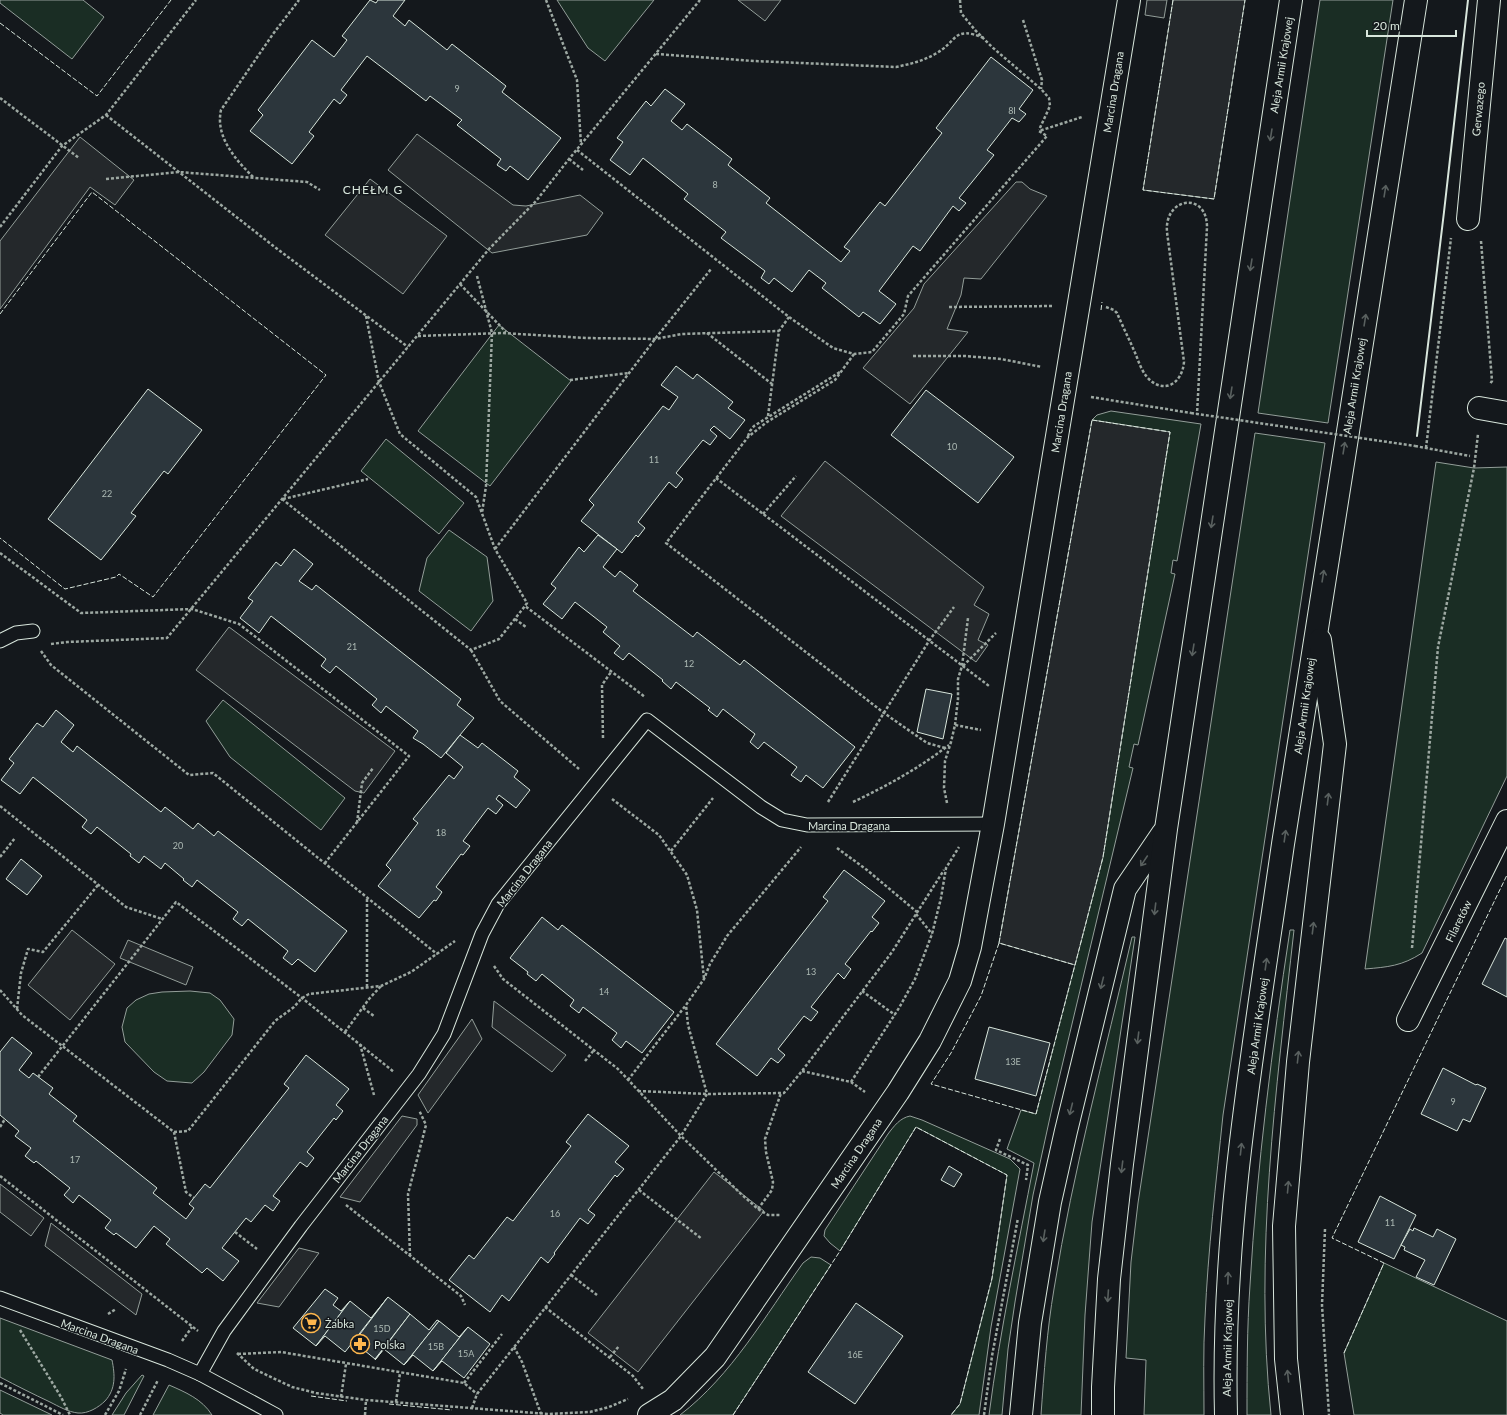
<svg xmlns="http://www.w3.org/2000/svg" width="1507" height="1415" viewBox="0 0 1507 1415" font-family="Lato,sans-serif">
<rect width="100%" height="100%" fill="#14181c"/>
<g fill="#1a2d24" stroke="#939e99">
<polygon points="0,0 83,0 104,17 72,59 0,3"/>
<polygon points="557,0 654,0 605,61 588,48"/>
<polygon points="1320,0 1393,0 1328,423 1258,413"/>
<polygon points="499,325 571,381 490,486 418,431"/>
<path d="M1111,411L1201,424L1177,561L1173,560L1171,573L1175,574L1138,745L1134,744L1129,767L1133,768L1052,1108L1033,1195L1015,1302L1008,1349L1002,1415H989C1000,1330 1018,1247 1034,1163L1007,1149L1021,1110L1036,1114L1103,857L1170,432L1092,420L1097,415Z"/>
<path d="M1255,433L1325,443L1223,1115C1216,1183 1208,1250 1205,1318C1203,1350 1204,1383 1204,1415H1144L1146,1360L1126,1358L1131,1262L1138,1203Z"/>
<polygon points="386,439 464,503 439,534 361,471"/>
<path d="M1436,462L1474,468L1507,467V776L1422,953C1402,966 1388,967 1365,969Z"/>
<polygon points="449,530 487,557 493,601 471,631 419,591 427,558"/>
<polygon points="223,700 345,798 321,830 230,757 206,721"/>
<path d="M1290,930H1294C1276,1091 1254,1253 1271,1415H1247C1247,1372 1247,1328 1250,1285C1257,1166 1272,1048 1290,930Z"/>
<path d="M1132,937H1135L1092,1222L1085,1315L1081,1415H1041C1044,1373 1047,1330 1054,1289C1073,1170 1105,1054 1132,937Z"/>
<polygon points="190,991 210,993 220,1000 234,1019 232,1035 204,1072 192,1083 167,1081 154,1072 125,1042 122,1027 127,1008 136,1000 149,994 162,992"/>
<path d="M910,1116L922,1120L1010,1159L1020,1169L991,1327L979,1415H951L960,1404L992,1279L1007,1175L916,1127L840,1251L830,1243L824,1236L825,1230L888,1134C894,1126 900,1118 910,1116Z"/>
<path d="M811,1257L820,1258L831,1265L733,1415H680C732,1375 765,1316 803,1263Z"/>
<polygon points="1384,1263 1507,1321 1507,1415 1354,1415 1344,1353"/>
<path d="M0,1318L112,1360C115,1375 116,1389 105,1401C99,1407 88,1414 78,1413C68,1412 58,1406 50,1402C33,1394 17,1386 0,1377Z"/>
<polygon points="142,1375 144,1376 124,1415 112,1415 126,1393"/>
<path d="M169,1385C185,1392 202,1399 212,1415H153Z"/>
<polygon points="0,1390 52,1415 3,1415 0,1413"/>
</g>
<g fill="#24282b" stroke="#939e99">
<polygon points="738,0 781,0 765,21"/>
<polygon points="1147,0 1167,0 1164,18 1145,15"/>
<polygon points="1173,0 1245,0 1214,199 1143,190"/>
<polygon points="417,134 513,205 526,206 580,195 603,213 587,235 492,253 388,170"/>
<polygon points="80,137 134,180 115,205 90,187 0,309 0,241"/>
<polygon points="370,179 447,236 403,294 325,235"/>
<polygon points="1016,182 1022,182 1030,189 1047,196 981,279 964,278 961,295 947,329 968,332 910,404 863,368 914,308 924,284"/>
<polygon points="1092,420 1170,432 1103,857 1075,965 999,943"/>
<polygon points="825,461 984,587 974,605 989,614 978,640 988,645 976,662 781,516"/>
<polygon points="229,627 395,751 364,793 355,791 196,670"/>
<polygon points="72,930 115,964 70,1020 28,985"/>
<polygon points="128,940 193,967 186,985 120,958"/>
<polygon points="494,1001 566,1055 552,1072 492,1027"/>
<polygon points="472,1019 482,1039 428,1113 418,1095"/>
<polygon points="402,1116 417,1119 417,1125 360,1202 340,1197"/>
<polygon points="714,1172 764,1211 638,1372 588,1333"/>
<polygon points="0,1184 44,1218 31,1236 0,1212"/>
<polygon points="51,1223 142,1294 136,1315 45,1246"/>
<polygon points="299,1248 319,1253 279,1307 257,1303"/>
</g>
<g fill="#2c363c" stroke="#d8e6dc">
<polygon points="370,0 376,3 378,0 405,0 393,16 405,26 409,20 447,50 452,44 506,86 502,92 561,138 528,180 510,166 506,171 497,165 501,159 457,125 462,120 430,96 426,101 367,56 341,90 347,95 340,104 334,99 309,132 314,136 292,164 250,131 263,115 258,110 312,40 334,57 347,40 342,36"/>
<polygon points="991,57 1033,90 1019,109 1026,114 1019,122 1012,118 987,150 994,155 959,198 966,203 959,211 953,206 920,251 913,246 879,291 896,304 880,324 863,312 859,317 822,288 826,283 809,270 792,292 774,278 769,284 761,278 765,271 721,238 726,232 684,199 688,194 643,158 630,175 610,160 623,142 617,138 646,101 651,106 665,89 685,104 671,121 682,130 687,124 732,159 728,165 770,198 766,203 841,262 850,251 844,247 880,202 885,206 942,133 936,128"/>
<polygon points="676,366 693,379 697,374 733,402 728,408 745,420 730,439 714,426 710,430 717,436 710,445 703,440 676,473 683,479 676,488 669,482 638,522 645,528 638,537 636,535 622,553 581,521 594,505 589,500 663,406 669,410 678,397 661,385"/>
<polygon points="148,389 202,430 168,474 164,471 131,513 136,516 101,560 48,519"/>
<polygon points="926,390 1014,457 978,503 891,435"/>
<polygon points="598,535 617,549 603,567 615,577 620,571 638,585 633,591 693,637 697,632 740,665 744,660 855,747 823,788 806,775 801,782 791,775 797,767 764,742 758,749 750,742 755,734 723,709 717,717 708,710 710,708 676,682 671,689 662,681 663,680 629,653 623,660 614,653 620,646 603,632 607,627 575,602 562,619 543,604 556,588 551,584 579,547 584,552"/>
<polygon points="294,549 313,564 299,581 312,590 316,585 461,699 457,705 474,718 441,758 423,744 413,738 418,731 386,706 381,713 372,705 377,699 336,666 330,673 321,666 326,659 271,616 259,633 240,618 253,601 248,598 276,562 281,566"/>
<polygon points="926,689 952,694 943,739 917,732"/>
<polygon points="56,710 74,725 61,742 73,752 77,746 161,812 165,807 193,829 198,823 214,836 218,831 347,931 315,972 298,959 292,965 283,958 288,951 248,919 242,926 233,919 238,912 197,880 192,887 183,880 184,879 165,863 161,869 144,856 139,863 130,856 131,854 97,827 91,834 82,827 87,820 33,777 20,794 1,780 14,763 9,759 37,723 43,727"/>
<polygon points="460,735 478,748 482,743 518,771 514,777 530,790 516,808 499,795 496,799 503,805 496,814 488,808 463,841 470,846 463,855 461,854 436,887 442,892 436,901 434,900 419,918 378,886 391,870 386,865 418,823 413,819 449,775 454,779 463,767 446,753"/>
<polygon points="21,859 42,876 27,895 6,879"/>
<polygon points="844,870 885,901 872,917 879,923 872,932 871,931 845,964 851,969 844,979 838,973 811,1007 818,1012 811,1021 804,1016 778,1049 785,1055 778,1063 771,1058 757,1076 716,1044 828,901 823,897"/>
<polygon points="542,917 558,930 562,925 674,1012 642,1053 626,1041 621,1048 612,1040 617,1033 583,1007 579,1013 570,1006 574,1000 542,974 536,981 527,974 528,972 510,958"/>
<polygon points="1505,938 1507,939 1507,997 1482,984"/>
<polygon points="989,1027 1050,1043 1036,1096 975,1079"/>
<polygon points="12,1037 32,1053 19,1070 29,1078 33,1073 53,1088 49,1094 77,1116 73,1121 157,1188 153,1193 186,1219 194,1208 189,1204 205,1184 210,1188 289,1088 284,1084 306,1055 349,1089 336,1105 343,1111 336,1120 334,1118 307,1152 314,1158 307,1167 300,1162 273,1196 280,1201 273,1211 265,1205 251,1222 246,1218 222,1248 239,1261 223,1281 207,1268 202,1273 166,1244 170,1239 154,1226 136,1248 116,1233 114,1235 105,1228 111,1220 79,1195 73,1203 64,1195 70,1188 36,1161 34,1163 25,1156 31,1148 15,1136 19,1131 0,1115 0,1052"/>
<polygon points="1443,1068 1476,1085 1477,1084 1486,1088 1470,1122 1463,1119 1457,1131 1421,1114"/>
<polygon points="588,1114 629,1146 615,1162 624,1169 617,1177 615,1175 588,1210 595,1215 588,1224 580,1218 554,1253 555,1254 548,1263 541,1257 509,1301 502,1295 490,1312 449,1280 469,1255 474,1259 507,1217 513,1221 571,1146 566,1142"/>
<polygon points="949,1166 962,1174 954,1187 941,1180"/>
<polygon points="1380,1196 1416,1215 1394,1259 1358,1242"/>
<polygon points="1414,1228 1433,1237 1437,1229 1456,1239 1434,1285 1416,1277 1425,1260 1404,1250 1405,1247 1401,1245 1410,1229 1413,1231"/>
<polygon points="325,1289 338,1298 333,1305 341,1311 350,1301 316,1346 293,1328"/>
<polygon points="388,1297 345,1352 325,1336 316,1346 350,1301 371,1318"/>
<polygon points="388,1297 410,1314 375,1359 354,1342"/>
<polygon points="856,1303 903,1336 855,1404 808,1372"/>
<polygon points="410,1314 429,1330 437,1320 439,1321 404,1365 384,1349 375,1360"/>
<polygon points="439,1321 459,1337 468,1327 433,1371 413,1355 404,1365"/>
<polygon points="468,1327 490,1344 464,1378 442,1361 433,1371"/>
</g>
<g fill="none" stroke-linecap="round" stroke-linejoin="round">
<defs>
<g id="service">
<polyline points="0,641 16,633 33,631"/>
<polyline points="0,1298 168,1360 200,1374 276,1415"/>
<polyline points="200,1374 224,1331 301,1226 419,1074 444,1034 482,934 498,904 647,720 761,807 782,820 807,825 993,824"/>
</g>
<g id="minor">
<polyline points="1468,219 1489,0"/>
<polyline points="1479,408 1507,413"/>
<polyline points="1408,1020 1507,821"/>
<polyline points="649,1415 673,1400 715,1357 898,1092 930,1041 960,981 970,947 993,824 1129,0"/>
</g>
<g id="primary">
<polyline points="1021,1415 1030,1323 1050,1202 1066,1131 1125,889 1163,833"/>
<polyline points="1103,1415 1103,1387 1109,1279 1122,1164 1166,829 1291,0"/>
<path d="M1226,1415C1221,1223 1256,1033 1283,844C1325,562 1371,281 1416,0"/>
<polyline points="1292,1415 1286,1359 1284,1226 1298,1062 1335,744 1320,640"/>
</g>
</defs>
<use href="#service" stroke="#d8e6dc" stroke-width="15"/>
<use href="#minor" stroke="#d8e6dc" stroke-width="24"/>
<use href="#primary" stroke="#d8e6dc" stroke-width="24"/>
<g stroke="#9da8a2" stroke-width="2.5" stroke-dasharray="3 2" stroke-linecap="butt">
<polyline points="546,0 577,80 581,145"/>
<polyline points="960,0 961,13 975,30 992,47 1041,89 1049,98 1050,106 1039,130"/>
<polyline points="1023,20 1042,80 1041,89"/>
<path d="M656,54L754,61L896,67C910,64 923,61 935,54C958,42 952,25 984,38"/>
<polyline points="0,98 79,158"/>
<polyline points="106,115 276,248 408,347"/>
<polyline points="577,150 789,317 833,348 854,354 872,352 904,314 908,296 1047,136 1039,131 1082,117"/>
<polyline points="569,159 583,170"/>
<path d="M253,177C236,160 215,137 221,110L273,34L299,0"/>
<polyline points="106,179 179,172 307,182 320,190"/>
<polyline points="0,227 62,146 106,115 196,0"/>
<polyline points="1481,241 1492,381 1490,384"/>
<polyline points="477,276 492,333 486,486 482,513"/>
<polyline points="460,284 506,332"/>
<polyline points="949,307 1052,306"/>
<path d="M1106,307L1114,310L1117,313C1123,327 1130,341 1136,355C1139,363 1142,371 1147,377C1153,384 1161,388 1170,385C1179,381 1183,372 1184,362L1167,232C1164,197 1207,191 1207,227L1197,414"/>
<polyline points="366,316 379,382 400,434 476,497 495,549 527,603 525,606 645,697"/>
<polyline points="707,333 772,384"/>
<polyline points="418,336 502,333 586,338 655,339 682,334 779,331"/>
<polyline points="854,354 835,380 767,422 748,437 666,543 884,713 927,743 945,748"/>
<polyline points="913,356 965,356 1001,359 1042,367"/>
<polyline points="570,380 629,373"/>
<polyline points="1091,397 1191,413"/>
<polyline points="768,416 779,331 789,317"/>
<polyline points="748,436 750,431 754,426 840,372"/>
<polyline points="1415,446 1470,456"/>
<polyline points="1426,448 1451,238"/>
<polyline points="716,478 989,686"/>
<polyline points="282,499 471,650 499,639 525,606"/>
<polyline points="283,499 368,479"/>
<polyline points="763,514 796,476"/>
<polyline points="495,549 655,339 711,269"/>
<polyline points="0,553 81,613 192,609 239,624 409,756 325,863"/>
<polyline points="515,619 526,627"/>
<polyline points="51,644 67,642 167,638 489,249 536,201 569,159 700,0"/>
<polyline points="471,650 500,701 579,769"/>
<polyline points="41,651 51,665 189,775 213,773 437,954"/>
<polyline points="963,666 996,633"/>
<polyline points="955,725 958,699 958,679 962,666 968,618"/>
<polyline points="603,738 602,685 611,672"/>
<polyline points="612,799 659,835 687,875 697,910 704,979"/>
<polyline points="828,802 929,641 954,607"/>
<path d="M853,802C887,786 919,768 949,745"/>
<polyline points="947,803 944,788 945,761 951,742 955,725 981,730"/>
<polyline points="0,806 126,907 162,919"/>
<polyline points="357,823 362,783 373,768"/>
<polyline points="837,848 867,870 917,912"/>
<polyline points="671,851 713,798"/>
<polyline points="0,857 15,838"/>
<polyline points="916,914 932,934"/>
<polyline points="1412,948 1438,647 1474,468 1478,434"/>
<polyline points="494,966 503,979 618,1069 681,1136 740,1193 758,1209 768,1215 780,1215"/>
<polyline points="367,987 367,898"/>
<polyline points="0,990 22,1015 174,1132 186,1192 194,1198"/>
<polyline points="862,991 895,1015"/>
<polyline points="363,1008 374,1016"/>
<polyline points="17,1009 21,973 28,949 43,952 98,885"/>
<polyline points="345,1032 369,999 381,986"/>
<polyline points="360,1044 374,1095"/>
<polyline points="585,1061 594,1050"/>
<polyline points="802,1071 851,1082 865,1092"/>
<polyline points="38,1077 176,902 302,998 394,1072"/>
<polyline points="628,1080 686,1005 704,979 710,964 727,936 801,847"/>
<polyline points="851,1082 899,1008 915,979 932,934 941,898 946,868 959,847"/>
<polyline points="638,1091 707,1094 784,1093 802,1071 892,952 944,870"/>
<polyline points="0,1127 5,1119"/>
<polyline points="174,1132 188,1131 275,1021 294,1007 302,998 309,994 381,986 411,972 455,941"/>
<polyline points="1000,1139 996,1150 1028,1165 1026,1180"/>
<polyline points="0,1176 198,1331"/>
<polyline points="639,1190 702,1239"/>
<polyline points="346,1205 461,1296 465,1305"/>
<polyline points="758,1209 772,1190 773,1182 766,1152 765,1139 781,1093"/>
<polyline points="1325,1229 1322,1305 1329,1415"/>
<polyline points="235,1232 257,1249"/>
<polyline points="410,1256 408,1194 426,1125 419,1110"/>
<polyline points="571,1275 597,1295"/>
<polyline points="545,1307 633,1376 643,1389"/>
<polyline points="108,1314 116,1309"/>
<polyline points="20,1330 61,1397 70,1415"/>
<polyline points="182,1341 192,1327"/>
<polyline points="514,1347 522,1362 541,1414"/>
<polyline points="237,1353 254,1369 292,1387 316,1393 366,1400 548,1414 590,1412 609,1407 628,1399"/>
<polyline points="238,1354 281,1352 464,1383 477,1394"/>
<polyline points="610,1357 619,1346"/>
<polyline points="0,1383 63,1415"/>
<polyline points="464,1383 502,1334"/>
<polyline points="341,1397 346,1364"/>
<polyline points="396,1402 400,1373"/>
<polyline points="472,1408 477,1394 681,1136 707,1094 688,1025 686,1005"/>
<polyline points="105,1415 119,1391 126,1369"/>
<polyline points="140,1415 158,1380"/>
<polyline points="365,1415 366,1400"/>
<polyline points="984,1415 992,1356 1018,1218"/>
</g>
<use href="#service" stroke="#14181c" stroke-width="13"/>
<use href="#minor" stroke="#14181c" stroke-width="22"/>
<use href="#primary" stroke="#14181c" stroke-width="22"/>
<polyline stroke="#9da8a2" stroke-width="2.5" stroke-dasharray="3 2" stroke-linecap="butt" points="1191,413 1415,446"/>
<g stroke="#d8e6dc" stroke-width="1" stroke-dasharray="5 2" stroke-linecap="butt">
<polyline points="1173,0 1143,190 1214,199 1245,0"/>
<polyline points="0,23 97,96 171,0"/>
<polyline points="1101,310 1102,302"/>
<polyline points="0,314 92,192 326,375 153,597 119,574 116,577 65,589 0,538"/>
<polygon points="1092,420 1170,432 1103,857 1075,965 999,943"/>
<polyline points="999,943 981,996 951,1053 931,1084 1036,1114 1075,965"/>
<polyline points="1344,1353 1384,1263 1332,1238 1507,875"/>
<polyline points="311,1396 347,1401"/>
<polyline points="389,1404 452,1410"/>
<polyline points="733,1415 840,1251 916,1127 1007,1175 992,1278 960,1404 951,1415"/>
</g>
<polyline stroke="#d8e6dc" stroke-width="2" points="1417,436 1444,212 1468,0"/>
</g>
<defs><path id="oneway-shaft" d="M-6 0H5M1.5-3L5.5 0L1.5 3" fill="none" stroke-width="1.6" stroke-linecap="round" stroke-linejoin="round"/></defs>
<g stroke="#59605f">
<use href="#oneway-shaft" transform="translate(1271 135) rotate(99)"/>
<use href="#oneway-shaft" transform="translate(1385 191) rotate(-81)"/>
<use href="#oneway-shaft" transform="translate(1251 265) rotate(99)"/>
<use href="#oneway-shaft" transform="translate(1365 320) rotate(-81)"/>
<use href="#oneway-shaft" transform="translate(1231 393) rotate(99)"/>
<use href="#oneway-shaft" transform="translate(1344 448) rotate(-81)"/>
<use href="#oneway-shaft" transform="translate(1212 522) rotate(99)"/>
<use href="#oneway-shaft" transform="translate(1323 576) rotate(-81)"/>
<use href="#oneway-shaft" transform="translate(1193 650) rotate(99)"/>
<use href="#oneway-shaft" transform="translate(1328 799) rotate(-83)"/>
<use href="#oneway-shaft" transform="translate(1285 836) rotate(-82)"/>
<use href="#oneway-shaft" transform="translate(1144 861) rotate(124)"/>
<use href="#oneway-shaft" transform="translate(1155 909) rotate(97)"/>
<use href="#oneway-shaft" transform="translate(1313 928) rotate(-83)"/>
<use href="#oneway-shaft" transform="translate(1266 964) rotate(-82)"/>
<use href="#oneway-shaft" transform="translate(1102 983) rotate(104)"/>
<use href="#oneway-shaft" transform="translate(1138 1038) rotate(97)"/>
<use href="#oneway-shaft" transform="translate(1298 1057) rotate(-84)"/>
<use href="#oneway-shaft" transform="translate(1071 1109) rotate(104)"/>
<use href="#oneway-shaft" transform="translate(1241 1149) rotate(-84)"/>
<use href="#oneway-shaft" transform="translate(1122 1167) rotate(97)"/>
<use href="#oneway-shaft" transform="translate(1288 1187) rotate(-85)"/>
<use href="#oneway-shaft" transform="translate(1044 1236) rotate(99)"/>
<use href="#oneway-shaft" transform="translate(1228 1278) rotate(-88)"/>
<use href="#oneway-shaft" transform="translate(1108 1296) rotate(94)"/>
<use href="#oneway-shaft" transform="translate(1288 1376) rotate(-96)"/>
</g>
<defs>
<symbol id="supermarket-ring" viewBox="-11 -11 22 22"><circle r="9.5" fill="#14181c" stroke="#ffb74d" stroke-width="1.5"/><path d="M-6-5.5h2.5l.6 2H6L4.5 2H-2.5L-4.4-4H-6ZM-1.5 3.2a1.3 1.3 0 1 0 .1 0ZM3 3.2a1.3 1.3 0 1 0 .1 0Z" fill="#ffb74d"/></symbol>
<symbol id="pharmacy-ring" viewBox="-11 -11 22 22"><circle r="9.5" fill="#14181c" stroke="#ffb74d" stroke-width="1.5"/><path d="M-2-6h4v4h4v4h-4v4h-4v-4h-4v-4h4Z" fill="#ffb74d"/></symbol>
</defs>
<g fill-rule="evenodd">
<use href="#supermarket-ring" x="300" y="1312" width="22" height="22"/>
<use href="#pharmacy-ring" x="349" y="1333" width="22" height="22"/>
</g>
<g text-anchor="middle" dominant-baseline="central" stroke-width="3" stroke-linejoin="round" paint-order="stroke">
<g font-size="9" fill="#adbab4">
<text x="457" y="88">9</text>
<text x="1012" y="110">8I</text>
<text x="715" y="184">8</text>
<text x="952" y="446">10</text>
<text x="654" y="459">11</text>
<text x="107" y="493">22</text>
<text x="352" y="646">21</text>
<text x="689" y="663">12</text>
<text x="441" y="832">18</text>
<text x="178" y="845">20</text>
<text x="811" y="971">13</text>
<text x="604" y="991">14</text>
<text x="1013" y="1061">13E</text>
<text x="1453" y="1101">9</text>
<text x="75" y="1159">17</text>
<text x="555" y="1213">16</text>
<text x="1390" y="1222">11</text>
<text x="382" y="1328">15D</text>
<text x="436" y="1346">15B</text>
<text x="466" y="1353">15A</text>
<text x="855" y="1354">16E</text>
</g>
<g font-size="11" fill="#d8e6dc" stroke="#14181c">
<text transform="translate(1281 65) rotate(-81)">Aleja Armii Krajowej</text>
<text transform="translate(1113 92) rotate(-81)">Marcina Dragana</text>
<text transform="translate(1478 109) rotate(-85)">Gerwazego</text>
<text transform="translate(1354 386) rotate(-81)">Aleja Armii Krajowej</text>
<text transform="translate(1061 412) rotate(-81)">Marcina Dragana</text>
<text transform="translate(1304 706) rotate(-82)">Aleja Armii Krajowej</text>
<text x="849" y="825">Marcina Dragana</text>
<text transform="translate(524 873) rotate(-52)">Marcina Dragana</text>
<text transform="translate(1458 921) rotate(-64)">Filaretów</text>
<text transform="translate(1257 1026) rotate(-82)">Aleja Armii Krajowej</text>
<text transform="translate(360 1149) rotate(-52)">Marcina Dragana</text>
<text transform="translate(856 1153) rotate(-56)">Marcina Dragana</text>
<text transform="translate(100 1336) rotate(20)">Marcina Dragana</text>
<text transform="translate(1227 1348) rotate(-89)">Aleja Armii Krajowej</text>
</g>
<g font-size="11" fill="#d8e6dc" stroke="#14181c" text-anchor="start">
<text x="325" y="1323">Żabka</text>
<text x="374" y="1344">Polska</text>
</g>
<g font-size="12" letter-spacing="1" fill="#d8e6dc" stroke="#14181c">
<text x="373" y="189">CHEŁM G</text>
</g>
</g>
<path d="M1367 30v6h89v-6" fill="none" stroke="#d8e6dc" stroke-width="2"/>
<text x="1373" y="30" font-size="12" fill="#d8e6dc" stroke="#14181c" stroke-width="3" paint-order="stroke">20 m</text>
</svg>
